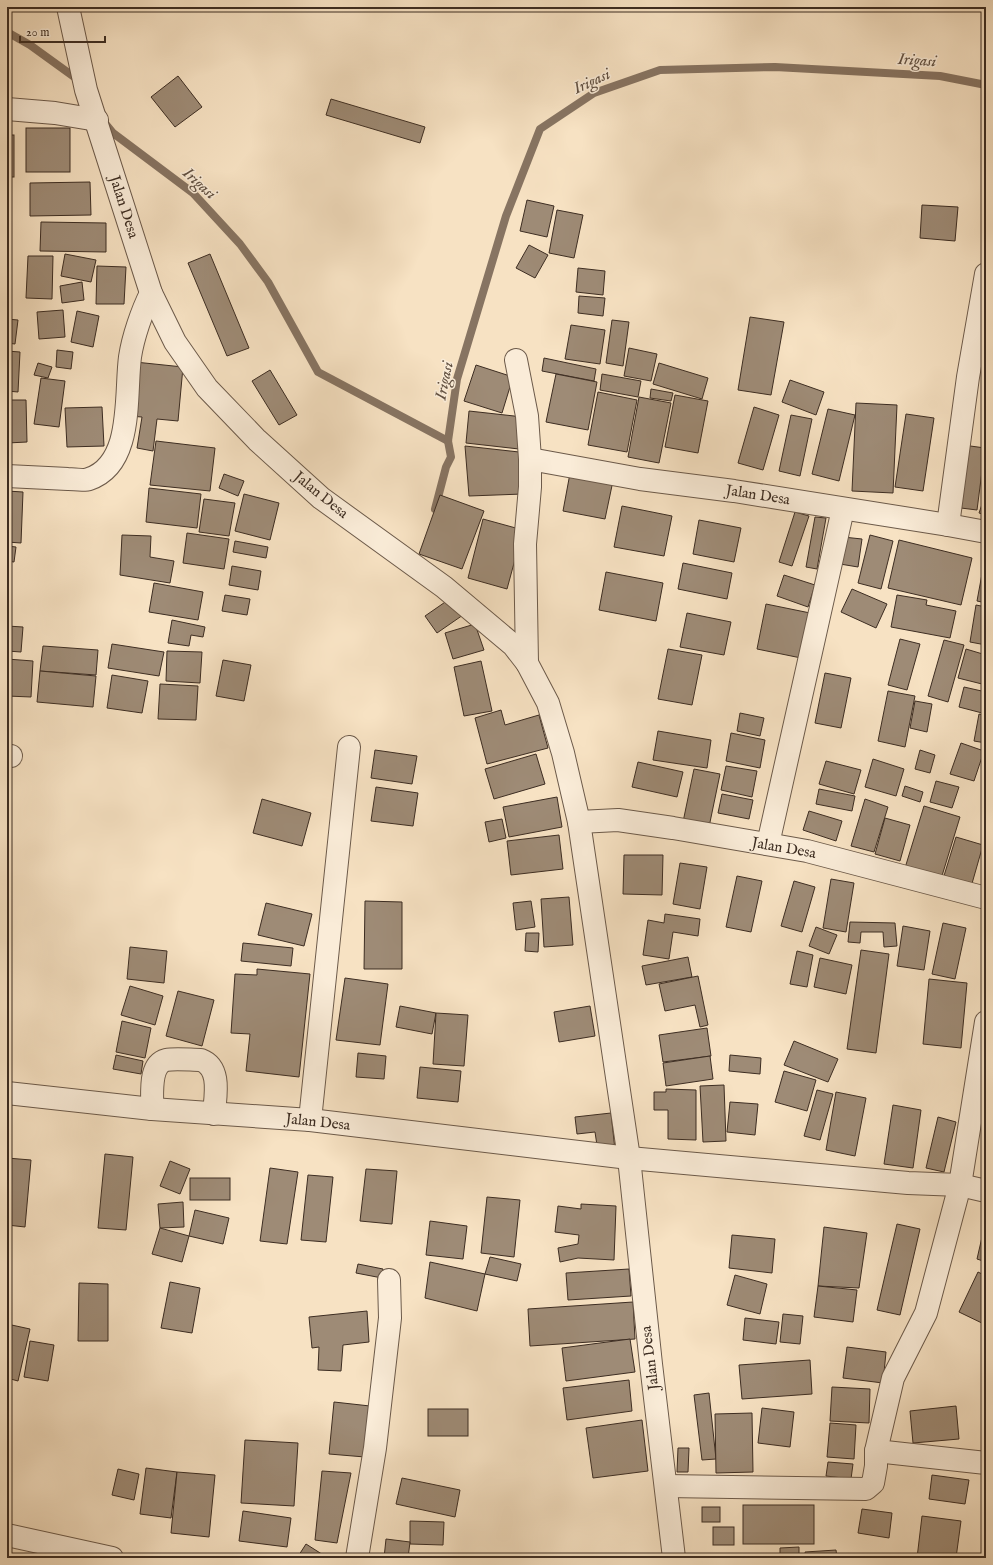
<svg xmlns="http://www.w3.org/2000/svg" width="993" height="1565" viewBox="0 0 993 1565" font-family="'IM FELL English',serif">
<rect width="100%" height="100%" fill="#f7e2c3"/>
<filter id="stains"><feTurbulence type="fractalNoise" baseFrequency=".005" numOctaves="4"/><feColorMatrix values="0 0 0 0 .2 0 0 0 0 .09 0 0 0 0 .02 0 0 0 .5 -.17"/></filter>
<radialGradient id="worn" r=".72"><stop offset=".6" stop-color="#630" stop-opacity="0"/><stop offset="1" stop-color="#630" stop-opacity=".3"/></radialGradient>
<g fill="none" stroke-linecap="round" stroke-linejoin="round">
<g stroke="#877462" stroke-width="8">
<polyline points="7,32 30,45 77,79 77,82"/>
<polyline points="104,122 113,133 193,193 240,244 268,282 318,372 448,441"/>
<polyline points="435,509 446,467 451,457 448,441 457,379 506,216 540,129 594,93 660,70 775,67 940,76 986,85"/>
</g>
</g>
<g fill="#9e8b76" stroke="#3d2d22">
<polygon points="178,76 202,107 175,127 151,97"/>
<polygon points="331,99 425,127 420,143 326,115"/>
<rect x="26" y="128" width="44" height="44"/>
<rect x="7" y="135" width="7" height="42"/>
<polygon points="90,182 91,215 30,216 30,183"/>
<polygon points="527,200 554,206 547,237 520,231"/>
<polygon points="922,205 958,207 955,241 920,238"/>
<polygon points="557,210 583,215 574,258 549,253"/>
<polygon points="41,222 106,223 106,252 40,251"/>
<polygon points="529,245 548,255 535,278 516,268"/>
<polygon points="65,254 96,260 91,282 61,276"/>
<polygon points="210,254 249,348 227,356 188,263"/>
<polygon points="28,256 53,256 52,299 26,298"/>
<polygon points="97,266 126,267 124,304 96,304"/>
<polygon points="578,268 605,271 603,295 576,292"/>
<polygon points="82,282 84,300 62,303 60,286"/>
<polygon points="579,296 605,298 603,316 578,313"/>
<polygon points="63,310 65,337 39,339 37,312"/>
<polygon points="77,311 99,316 93,347 71,342"/>
<polygon points="750,317 784,322 771,395 738,390"/>
<polygon points="7,319 18,320 15,344 7,343"/>
<polygon points="612,320 629,322 623,366 606,363"/>
<polygon points="571,325 605,330 600,364 565,359"/>
<polygon points="629,348 657,354 651,381 624,376"/>
<polygon points="57,350 73,352 71,369 56,367"/>
<polygon points="7,351 20,352 18,392 7,391"/>
<polygon points="544,358 596,369 594,381 542,371"/>
<polygon points="135,362 183,367 178,421 157,419 153,451 137,448 142,417 129,416"/>
<polygon points="38,363 52,367 48,378 34,375"/>
<polygon points="659,363 708,378 702,399 653,384"/>
<polygon points="476,365 513,377 502,413 464,401"/>
<polygon points="270,370 297,415 279,425 252,381"/>
<polygon points="556,374 597,382 588,430 546,422"/>
<polygon points="602,374 641,381 638,397 600,390"/>
<polygon points="41,378 65,381 59,427 34,424"/>
<polygon points="790,380 824,392 816,415 782,402"/>
<polygon points="651,389 673,393 671,401 650,398"/>
<polygon points="598,392 637,400 627,452 588,445"/>
<polygon points="675,395 708,401 698,453 665,447"/>
<polygon points="639,397 671,403 659,463 628,457"/>
<polygon points="7,400 26,400 27,442 7,443"/>
<polygon points="856,403 897,405 893,493 852,491"/>
<polygon points="102,407 104,446 67,447 65,408"/>
<polygon points="754,407 779,415 763,470 738,463"/>
<polygon points="828,409 855,415 839,481 812,474"/>
<polygon points="469,411 523,417 519,449 466,443"/>
<polygon points="906,414 934,418 923,491 895,487"/>
<polygon points="791,415 812,419 800,476 779,471"/>
<polygon points="156,441 215,448 210,491 150,485"/>
<polygon points="963,445 985,448 977,510 953,507"/>
<polygon points="465,446 519,452 523,494 469,496"/>
<polygon points="571,468 614,476 605,519 563,511"/>
<polygon points="224,474 244,481 238,496 219,488"/>
<polygon points="149,488 201,494 197,528 146,522"/>
<polygon points="7,491 23,492 21,543 7,542"/>
<polygon points="986,493 986,515 979,513"/>
<polygon points="244,494 279,503 270,540 235,531"/>
<polygon points="440,495 484,511 462,569 419,554"/>
<polygon points="204,499 235,503 229,536 199,532"/>
<polygon points="622,506 672,516 664,556 614,547"/>
<polygon points="795,512 809,516 792,566 779,562"/>
<polygon points="815,517 826,518 817,569 806,567"/>
<polygon points="483,519 523,530 507,589 468,578"/>
<polygon points="699,520 741,528 734,562 693,554"/>
<polygon points="187,533 229,539 224,569 183,563"/>
<polygon points="122,535 151,536 150,557 174,561 170,583 120,575"/>
<polygon points="870,535 893,541 881,589 858,583"/>
<polygon points="843,537 862,539 858,567 840,564"/>
<polygon points="899,540 972,558 961,605 888,588"/>
<polygon points="235,541 268,547 266,558 233,552"/>
<polygon points="7,546 16,547 14,562 7,561"/>
<polygon points="683,563 732,573 727,599 678,589"/>
<polygon points="984,563 986,563 986,603 977,601"/>
<polygon points="232,566 261,571 258,590 229,585"/>
<polygon points="606,572 663,583 656,621 599,610"/>
<polygon points="784,575 815,585 808,607 777,596"/>
<polygon points="154,583 203,592 198,620 149,612"/>
<polygon points="852,589 887,604 876,628 841,612"/>
<polygon points="225,595 250,599 247,615 222,611"/>
<polygon points="897,595 927,600 926,605 956,611 950,638 891,627"/>
<polygon points="451,598 463,615 437,633 425,616"/>
<polygon points="766,604 815,614 806,659 757,649"/>
<polygon points="976,605 986,607 986,645 970,642"/>
<polygon points="687,613 731,622 724,655 680,647"/>
<polygon points="172,620 205,627 203,637 191,635 189,646 168,643"/>
<polygon points="475,624 484,650 453,659 445,633"/>
<polygon points="7,626 23,627 21,652 7,651"/>
<polygon points="900,639 920,644 907,690 888,685"/>
<polygon points="944,640 964,645 948,702 928,696"/>
<polygon points="112,644 164,652 159,676 108,668"/>
<polygon points="43,646 98,650 96,675 40,671"/>
<polygon points="668,649 702,655 692,705 658,699"/>
<polygon points="966,649 986,655 986,685 958,678"/>
<polygon points="167,651 202,652 200,683 166,681"/>
<polygon points="7,659 33,661 31,697 7,696"/>
<polygon points="223,660 251,665 244,701 216,696"/>
<polygon points="481,661 492,711 464,716 454,667"/>
<polygon points="40,671 96,676 93,707 37,702"/>
<polygon points="825,673 851,678 841,728 815,723"/>
<polygon points="112,675 148,681 142,713 107,708"/>
<polygon points="160,684 198,686 196,720 158,719"/>
<polygon points="964,687 986,692 986,714 959,707"/>
<polygon points="888,691 915,696 905,747 878,741"/>
<polygon points="915,701 932,704 927,732 910,728"/>
<polygon points="501,710 505,725 539,715 548,748 487,764 475,718"/>
<polygon points="740,713 764,718 760,736 737,731"/>
<polygon points="979,714 986,716 986,743 974,741"/>
<polygon points="658,731 711,740 707,768 653,760"/>
<polygon points="731,733 765,740 760,768 726,761"/>
<polygon points="961,743 984,751 974,781 950,774"/>
<polygon points="375,750 417,756 412,784 371,778"/>
<polygon points="920,750 935,755 930,773 915,769"/>
<polygon points="536,754 545,784 494,799 485,769"/>
<polygon points="873,759 904,769 896,796 865,787"/>
<polygon points="826,761 861,770 854,794 819,784"/>
<polygon points="638,762 683,772 677,797 632,787"/>
<polygon points="726,766 757,771 752,797 721,790"/>
<polygon points="694,769 720,774 709,827 683,822"/>
<polygon points="936,781 959,787 952,808 930,802"/>
<polygon points="905,786 923,792 920,802 902,796"/>
<polygon points="376,787 418,793 413,826 371,821"/>
<polygon points="819,789 855,796 852,811 816,804"/>
<polygon points="722,794 753,800 749,819 718,813"/>
<polygon points="557,797 562,827 509,837 503,807"/>
<polygon points="262,799 311,813 302,846 253,833"/>
<polygon points="865,799 888,807 874,852 851,846"/>
<polygon points="924,806 960,817 941,879 905,868"/>
<polygon points="809,811 842,821 836,841 803,830"/>
<polygon points="885,818 910,825 900,861 875,854"/>
<polygon points="502,819 506,838 489,842 485,822"/>
<polygon points="559,835 563,869 511,875 507,841"/>
<polygon points="956,837 983,845 971,887 943,879"/>
<polygon points="624,855 663,855 662,895 623,894"/>
<polygon points="680,863 707,867 700,909 673,904"/>
<polygon points="737,876 762,881 751,932 726,927"/>
<polygon points="831,879 854,883 846,932 823,928"/>
<polygon points="794,881 815,887 802,932 781,926"/>
<polygon points="569,897 573,945 544,947 541,899"/>
<polygon points="365,901 402,902 402,969 364,969"/>
<polygon points="531,901 535,927 516,930 513,903"/>
<polygon points="266,903 312,914 304,946 258,935"/>
<polygon points="665,914 700,919 698,936 673,932 669,959 643,955 648,920 664,923"/>
<polygon points="850,922 895,923 897,946 884,947 883,932 861,932 860,943 848,942"/>
<polygon points="943,923 966,928 955,979 932,974"/>
<polygon points="903,926 930,931 924,970 897,966"/>
<polygon points="816,927 837,935 829,954 809,946"/>
<polygon points="526,933 539,933 538,952 525,951"/>
<polygon points="243,943 293,948 291,966 241,961"/>
<polygon points="130,947 167,951 164,983 127,979"/>
<polygon points="861,950 889,954 876,1053 847,1049"/>
<polygon points="797,951 813,955 807,987 790,984"/>
<polygon points="688,957 692,977 646,985 642,966"/>
<polygon points="820,958 852,965 846,994 814,987"/>
<polygon points="257,969 310,974 299,1077 246,1071 250,1034 231,1033 235,974 257,975"/>
<polygon points="698,976 708,1025 700,1027 695,1005 665,1011 659,984"/>
<polygon points="345,978 388,984 380,1045 336,1040"/>
<polygon points="929,979 967,983 961,1048 923,1044"/>
<polygon points="130,986 163,996 155,1025 121,1015"/>
<polygon points="178,991 214,1000 202,1046 166,1036"/>
<polygon points="400,1006 436,1013 432,1034 396,1027"/>
<polygon points="590,1006 595,1036 559,1042 554,1012"/>
<polygon points="436,1013 468,1015 464,1066 433,1064"/>
<polygon points="122,1021 151,1028 145,1058 116,1052"/>
<polygon points="707,1028 711,1056 663,1062 659,1035"/>
<polygon points="794,1041 838,1059 828,1082 784,1065"/>
<polygon points="358,1053 386,1056 384,1079 356,1077"/>
<polygon points="116,1055 143,1061 141,1074 113,1069"/>
<polygon points="730,1055 761,1058 760,1074 729,1071"/>
<polygon points="710,1056 713,1079 666,1086 663,1063"/>
<polygon points="420,1067 461,1071 458,1102 417,1098"/>
<polygon points="784,1071 816,1080 807,1111 775,1102"/>
<polygon points="724,1085 726,1141 703,1142 700,1086"/>
<polygon points="666,1089 696,1090 696,1140 668,1139 668,1110 654,1110 654,1092 666,1092"/>
<polygon points="817,1090 833,1094 820,1140 804,1136"/>
<polygon points="836,1092 866,1098 855,1156 826,1150"/>
<polygon points="730,1102 758,1104 755,1135 727,1132"/>
<polygon points="893,1105 921,1110 913,1168 884,1164"/>
<polygon points="611,1113 615,1150 598,1152 595,1132 577,1134 575,1117"/>
<polygon points="938,1117 956,1122 944,1172 926,1168"/>
<polygon points="105,1154 133,1157 126,1230 98,1228"/>
<polygon points="7,1158 31,1160 25,1227 7,1225"/>
<polygon points="170,1161 190,1169 180,1194 160,1186"/>
<polygon points="270,1168 298,1172 287,1244 260,1241"/>
<polygon points="366,1169 397,1171 392,1224 360,1221"/>
<polygon points="308,1175 333,1177 326,1242 301,1240"/>
<rect x="190" y="1178" width="40" height="22"/>
<polygon points="487,1197 520,1200 514,1257 481,1253"/>
<polygon points="183,1202 184,1227 160,1228 158,1204"/>
<polygon points="581,1204 616,1206 614,1260 578,1258 560,1262 558,1248 578,1244 579,1235 555,1232 558,1206 581,1209"/>
<polygon points="195,1210 229,1218 223,1244 189,1236"/>
<polygon points="430,1221 467,1226 463,1259 426,1255"/>
<polygon points="897,1224 920,1229 900,1315 877,1310"/>
<polygon points="985,1224 986,1224 986,1262 977,1259"/>
<polygon points="824,1227 867,1233 859,1288 818,1286"/>
<polygon points="160,1228 189,1236 182,1262 152,1254"/>
<polygon points="732,1235 775,1239 772,1273 729,1268"/>
<polygon points="490,1257 521,1264 517,1281 485,1274"/>
<polygon points="430,1262 485,1274 477,1311 425,1298"/>
<polygon points="358,1264 383,1269 382,1278 356,1273"/>
<polygon points="629,1269 631,1296 568,1300 566,1273"/>
<polygon points="978,1272 986,1276 986,1325 959,1312"/>
<polygon points="735,1275 767,1284 760,1314 727,1305"/>
<polygon points="170,1282 200,1288 192,1333 161,1328"/>
<polygon points="79,1283 108,1284 108,1341 78,1341"/>
<polygon points="818,1286 857,1290 853,1322 814,1317"/>
<polygon points="633,1302 635,1339 530,1346 528,1309"/>
<polygon points="367,1311 369,1342 343,1345 341,1371 318,1370 319,1347 312,1348 309,1317"/>
<polygon points="783,1314 803,1316 800,1344 780,1342"/>
<polygon points="745,1318 779,1322 776,1344 743,1340"/>
<polygon points="7,1324 30,1329 18,1381 7,1378"/>
<polygon points="630,1339 635,1372 566,1381 562,1348"/>
<polygon points="30,1341 54,1345 48,1381 24,1377"/>
<polygon points="847,1347 886,1352 883,1383 843,1378"/>
<polygon points="810,1360 812,1394 742,1399 739,1365"/>
<polygon points="629,1380 632,1411 567,1420 563,1388"/>
<polygon points="832,1387 870,1389 869,1423 830,1421"/>
<polygon points="709,1393 716,1459 702,1460 694,1395"/>
<polygon points="334,1402 370,1406 365,1457 329,1454"/>
<polygon points="956,1406 959,1439 913,1443 910,1411"/>
<polygon points="762,1408 794,1412 790,1447 758,1443"/>
<rect x="428" y="1409" width="40" height="27"/>
<polygon points="752,1413 753,1472 716,1473 715,1414"/>
<polygon points="642,1420 648,1471 593,1478 586,1428"/>
<polygon points="830,1423 856,1425 854,1459 827,1457"/>
<polygon points="245,1440 298,1443 294,1506 241,1503"/>
<polygon points="678,1448 689,1448 688,1472 677,1472"/>
<polygon points="828,1462 853,1464 851,1479 826,1476"/>
<polygon points="146,1468 177,1472 171,1518 140,1514"/>
<polygon points="118,1469 139,1474 134,1500 112,1495"/>
<polygon points="322,1471 351,1473 337,1543 315,1540"/>
<polygon points="177,1472 215,1475 209,1537 171,1533"/>
<polygon points="932,1475 969,1480 965,1504 929,1499"/>
<polygon points="402,1478 460,1490 455,1517 396,1504"/>
<rect x="743" y="1505" width="71" height="39"/>
<rect x="702" y="1507" width="18" height="15"/>
<polygon points="862,1509 892,1513 889,1538 858,1533"/>
<polygon points="243,1511 291,1518 287,1547 239,1541"/>
<polygon points="922,1516 961,1521 956,1558 917,1558"/>
<polygon points="410,1521 444,1522 443,1545 410,1544"/>
<rect x="713" y="1527" width="21" height="18"/>
<polygon points="386,1539 410,1542 408,1558 384,1558"/>
<polygon points="306,1544 328,1558 297,1558"/>
<polygon points="799,1547 799,1558 780,1558 780,1548"/>
<polygon points="836,1550 837,1558 806,1558 805,1552"/>
<polygon points="416,1554 451,1557 451,1558 416,1558"/>
</g>
<g fill="none" stroke-linecap="round" stroke-linejoin="round">
<defs>
<g id="minor">
<polyline points="7,109 55,113 97,120"/>
<polyline points="516,360 527,416 530,459 530,487 525,544 527,663"/>
<polyline points="530,459 640,479 734,491 948,525 986,532"/>
<path d="M7,476C27,477 48,478 68,479C74,479 84,481 89,479C134,464 125,394 130,357C133,337 142,311 151,293"/>
<polyline points="948,525 968,377 986,274"/>
<polyline points="7,756 11,756"/>
<polyline points="579,822 618,820 673,828 807,851 986,898"/>
<polyline points="768,844 843,509"/>
<polyline points="7,1093 152,1109 310,1120 629,1158 908,1183 960,1185 986,1191"/>
<path d="M152,1109C153,1095 148,1065 166,1060C176,1058 191,1060 201,1060C222,1068 215,1097 214,1114"/>
<polyline points="310,1120 349,747"/>
<polyline points="876,1451 986,1463"/>
<polyline points="666,1486 866,1489 873,1483 876,1466 876,1451 893,1378 926,1313 960,1185 986,1022"/>
<polyline points="7,1535 112,1558"/>
<polyline points="357,1558 375,1448 390,1318 389,1280"/>
</g>
<polyline id="tertiary" points="68,7 86,90 151,293 175,342 207,388 257,440 321,498 444,587 513,645 527,663 548,703 563,753 579,822 629,1158 651,1364 674,1558"/>
</defs>
<use href="#minor" stroke="#6c5a4a" stroke-width="24"/>
<use href="#tertiary" stroke="#6c5a4a" stroke-width="24"/>
<use href="#minor" stroke="#faecd8" stroke-width="22"/>
<use href="#tertiary" stroke="#faecd8" stroke-width="22"/>
</g>
<g text-anchor="middle" dominant-baseline="central" stroke-width="3" stroke-linejoin="round" paint-order="stroke">
<g font-size="15" fill="#3d2d22" stroke="#faecd8">
<text transform="translate(124 207) rotate(72)">Jalan Desa</text>
<text transform="translate(321 495) rotate(39)">Jalan Desa</text>
<text transform="translate(758 495) rotate(9)">Jalan Desa</text>
<text transform="translate(784 848) rotate(10)">Jalan Desa</text>
<text transform="translate(318 1122) rotate(6)">Jalan Desa</text>
<text transform="translate(650 1358) rotate(-97)">Jalan Desa</text>
</g>
<g font-size="16" font-style="italic" fill="#625142" stroke="#faecd8">
<text transform="translate(917 61) rotate(4)">Irigasi</text>
<text transform="translate(592 82) rotate(-25)">Irigasi</text>
<text transform="translate(199 184) rotate(42)">Irigasi</text>
<text transform="translate(445 381) rotate(-78)">Irigasi</text>
</g>
</g>
<rect width="993" height="1565" fill="none" stroke="#f7e2c3" stroke-width="24"/>
<rect x="8" y="8" width="977" height="1549" fill="none" stroke="#3d2d22" stroke-width="2"/>
<rect x="12" y="12" width="969" height="1541" fill="none" stroke="#3d2d22"/>
<path d="M20 36v6h85v-6" fill="none" stroke="#3d2d22" stroke-width="2"/>
<text x="26" y="36" font-size="12" fill="#3d2d22" stroke="#faecd8" stroke-width="3" paint-order="stroke">20 m</text>
<rect width="100%" height="100%" filter="url(#stains)"/>
<rect width="100%" height="100%" fill="url(#worn)"/>
</svg>
